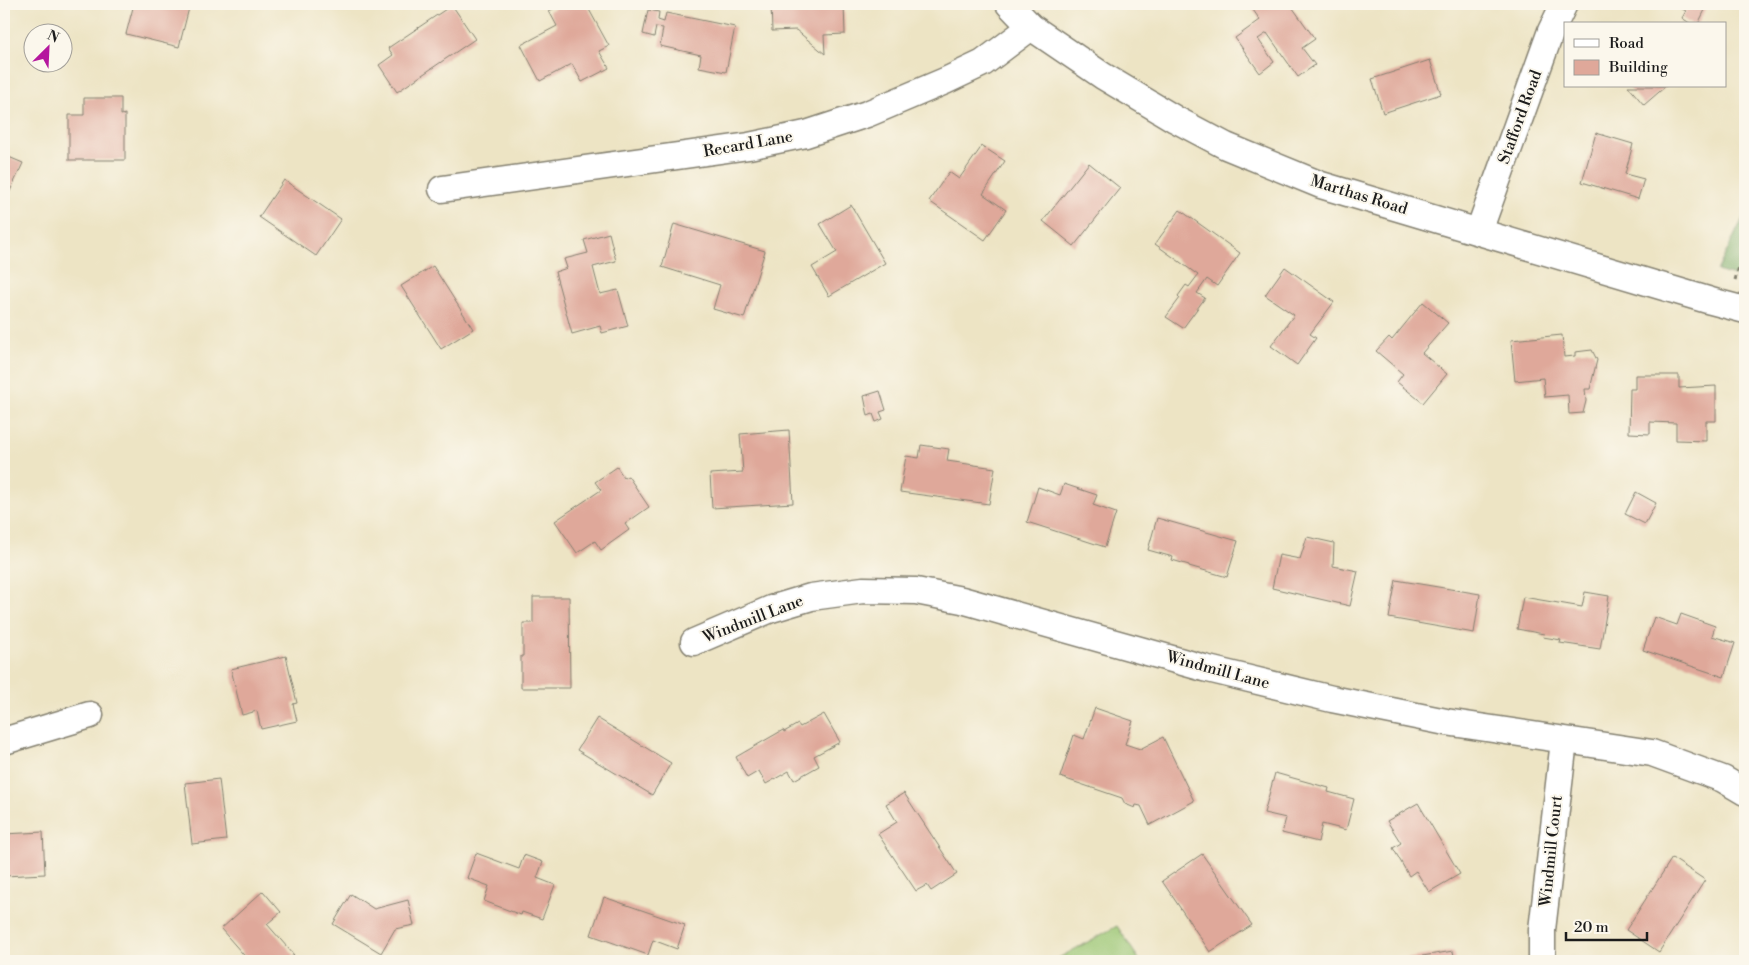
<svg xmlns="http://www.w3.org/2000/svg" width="1749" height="965" viewBox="0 0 1749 965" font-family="'Libre Bodoni',serif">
<rect width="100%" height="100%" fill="#fbf7ec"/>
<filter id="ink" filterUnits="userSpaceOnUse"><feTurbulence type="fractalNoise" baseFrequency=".02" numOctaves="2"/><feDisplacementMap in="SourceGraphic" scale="10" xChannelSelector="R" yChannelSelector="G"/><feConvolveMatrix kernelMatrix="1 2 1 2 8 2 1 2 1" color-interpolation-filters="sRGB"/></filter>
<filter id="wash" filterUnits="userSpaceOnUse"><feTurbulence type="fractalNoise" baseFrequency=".0096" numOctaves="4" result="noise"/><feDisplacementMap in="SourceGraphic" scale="20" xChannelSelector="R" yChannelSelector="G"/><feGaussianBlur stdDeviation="1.12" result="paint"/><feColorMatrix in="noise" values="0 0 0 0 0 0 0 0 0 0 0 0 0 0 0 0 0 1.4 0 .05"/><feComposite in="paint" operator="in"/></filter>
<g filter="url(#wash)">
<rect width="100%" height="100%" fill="#ede4c4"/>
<polygon fill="#9bc673" stroke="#5c7148" points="1117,926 1140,961 1053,961"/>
<polygon fill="#7cab65" stroke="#4c6440" points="1745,214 1745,279 1717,271"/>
<g id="blocks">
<g fill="#dfa89a">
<polygon points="134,4 190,4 179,47 126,34"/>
<polygon points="562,4 586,4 609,46 599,51 609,68 582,82 572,64 540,81 521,45 557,26 549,11"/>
<polygon points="771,4 844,4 845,34 824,35 825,54 796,30 772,31"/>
<polygon points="1249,4 1290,4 1315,39 1302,48 1315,65 1298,77 1267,33 1258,39 1274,62 1260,73 1235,38 1260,20"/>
<polygon points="1673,4 1702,4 1701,5 1706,8 1698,24 1691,24 1682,18 1686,11"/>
<polygon points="452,5 475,39 397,92 379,65 393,55 388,48"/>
<polygon points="648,10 659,12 658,20 664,22 666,13 735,27 726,72 699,67 701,55 660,46 663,28 656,27 654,37 643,34"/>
<polygon points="1430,60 1441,94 1383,113 1372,79"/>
<polygon points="1628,86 1666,86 1644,105"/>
<polygon points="84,98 121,98 121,115 125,114 125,160 69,160 69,115 84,115"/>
<polygon points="1596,133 1633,144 1625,174 1644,179 1638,199 1582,182"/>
<polygon points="982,146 1005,161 983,194 1006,210 985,240 929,201 949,172 959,179"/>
<polygon points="4,155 23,163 4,204"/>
<polygon points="1089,163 1120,188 1074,246 1043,221"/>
<polygon points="284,180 341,219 316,256 259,217"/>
<polygon points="851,205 885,263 829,296 812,267 837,252 820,224"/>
<polygon points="1180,210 1240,253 1217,286 1207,279 1197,293 1205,298 1183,328 1166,317 1180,298 1178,296 1186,285 1189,287 1198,275 1155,244"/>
<polygon points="674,224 765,251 744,318 713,309 720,285 662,267"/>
<polygon points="609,233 616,261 593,267 600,294 618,290 628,326 602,333 600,326 572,334 555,272 567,268 564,259 588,253 584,240"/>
<polygon points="433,266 473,329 441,349 401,286"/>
<polygon points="1285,267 1334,302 1310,334 1316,338 1297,365 1271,346 1294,315 1265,295"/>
<polygon points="1423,302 1448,323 1422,353 1447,374 1423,403 1397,382 1403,374 1376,351 1389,337 1392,340"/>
<polygon points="1562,335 1564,357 1575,356 1575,352 1592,350 1597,360 1590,389 1585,389 1586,401 1583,413 1569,414 1568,395 1545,397 1543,378 1515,381 1511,340"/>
<polygon points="1635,375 1679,375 1679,388 1716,386 1716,421 1706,421 1706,441 1676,440 1676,423 1650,422 1650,434 1629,433 1630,389 1635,389"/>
<polygon points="880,391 886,410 880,412 883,419 876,422 873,414 868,416 864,396"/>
<polygon points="789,430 793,503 712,508 710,474 743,472 740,434"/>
<polygon points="921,445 949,449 947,461 995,468 989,504 900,492 906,456 919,458"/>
<polygon points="617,467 624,478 628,476 649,507 625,524 629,530 601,550 595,541 577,553 555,521 601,490 595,482"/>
<polygon points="1064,484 1097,495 1093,505 1116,513 1105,547 1027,522 1038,487 1060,495"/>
<polygon points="1636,492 1656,503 1645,524 1625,514"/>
<polygon points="1157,518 1238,541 1227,577 1189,566 1189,565 1172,560 1173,557 1148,550"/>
<polygon points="1307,537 1334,543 1333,566 1358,571 1350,606 1272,588 1279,555 1300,559"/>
<polygon points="1396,580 1480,594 1474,633 1389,618"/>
<polygon points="1585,592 1609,596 1600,649 1560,643 1561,640 1543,637 1544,634 1517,629 1523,597 1582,607"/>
<polygon points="533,597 569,597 570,688 521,688 521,656 523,656 523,623 533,623"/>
<polygon points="1681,614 1715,626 1712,636 1735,643 1724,677 1643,650 1654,617 1677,625"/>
<polygon points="286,656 297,703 293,704 297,721 261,729 257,711 242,715 231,669"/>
<polygon points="1095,708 1133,721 1125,744 1140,749 1163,737 1194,801 1150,825 1141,806 1136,805 1135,808 1125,804 1122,798 1060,777 1074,735 1084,739"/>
<polygon points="824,714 840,742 814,756 819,766 794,780 789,771 766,784 759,771 747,778 736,757 783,730 784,732 798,724 800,727"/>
<polygon points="597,718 671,763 652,795 577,750"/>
<polygon points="1275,773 1329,788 1328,792 1354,799 1346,830 1322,824 1318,842 1282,833 1286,818 1264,813"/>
<polygon points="219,779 226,840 192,844 185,783"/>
<polygon points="904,793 957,874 931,891 927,885 916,891 878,834 897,822 886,804"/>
<polygon points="1418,803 1460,874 1429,892 1416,871 1409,876 1393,848 1401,843 1387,821"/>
<polygon points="43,832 45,874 4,876 4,834"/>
<polygon points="476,853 519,869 524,855 543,862 537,878 555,885 542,919 522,912 521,915 484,901 489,886 467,878"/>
<polygon points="1202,854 1252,925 1210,952 1162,881"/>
<polygon points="1672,858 1705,880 1659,952 1626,930"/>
<polygon points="263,891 281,912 267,924 294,955 287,961 249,961 221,929"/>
<polygon points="351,894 374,909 408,900 414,925 395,929 381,953 333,924"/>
<polygon points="604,897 685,925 677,949 653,940 648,955 591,935"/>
<polygon points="1453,951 1455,961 1398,961 1398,960"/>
</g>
</g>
</g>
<g filter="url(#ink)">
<use href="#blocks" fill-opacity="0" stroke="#848070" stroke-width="1"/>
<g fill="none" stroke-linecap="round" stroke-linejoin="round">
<defs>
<g id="minor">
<polyline points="1009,4 1031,27 1103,76 1175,119 1226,146 1321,185 1711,301 1745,310"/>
<polyline points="442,189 749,146 806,134 867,114 945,81 983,63 1031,27"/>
<polyline points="1479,231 1551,31 1564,4"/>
<polyline points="694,642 771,609 811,597 863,590 916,591 962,600 1204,668 1332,699 1446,722 1652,753 1723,779 1745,792"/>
<polyline points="4,741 90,715"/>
<polyline points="1542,961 1542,930 1564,741"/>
</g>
</defs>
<use href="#minor" stroke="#848070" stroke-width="29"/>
<polyline stroke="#848070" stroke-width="3" stroke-dasharray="4 4" stroke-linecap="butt" points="1735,280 1745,247"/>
<use href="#minor" stroke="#fff" stroke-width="26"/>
</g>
</g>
<g text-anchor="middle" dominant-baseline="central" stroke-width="4" stroke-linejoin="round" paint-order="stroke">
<g font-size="16" fill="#1c1c1c" stroke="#fbf7ec">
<text transform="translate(1520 117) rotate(-70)">Stafford Road</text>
<text transform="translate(748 144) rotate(-10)">Recard Lane</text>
<text transform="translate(1359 195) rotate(17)">Marthas Road</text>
<text transform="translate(753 619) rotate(-21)">Windmill Lane</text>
<text transform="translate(1218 670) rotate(15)">Windmill Lane</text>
<text transform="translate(1551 851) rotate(-84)">Windmill Court</text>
</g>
</g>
<rect width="1749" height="965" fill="none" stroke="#fbf7ec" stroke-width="20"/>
<rect x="1564" y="22" width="162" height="65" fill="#fbf7ec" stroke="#a29f99"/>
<rect x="1574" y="39" width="25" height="8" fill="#ffffff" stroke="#a29f99"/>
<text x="1609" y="48" font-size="15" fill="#1c1c1c">Road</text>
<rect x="1574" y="60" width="25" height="15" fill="#dfa89a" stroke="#a29f99"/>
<text x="1609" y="72" font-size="15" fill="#1c1c1c">Building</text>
<g transform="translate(48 48) rotate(24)"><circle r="24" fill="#fbf7ec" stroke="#a29f99"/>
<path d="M0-4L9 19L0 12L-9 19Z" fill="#b5179e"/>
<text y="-8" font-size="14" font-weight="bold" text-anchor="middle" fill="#1c1c1c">N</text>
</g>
<path d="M1566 932v8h81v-8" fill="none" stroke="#1c1c1c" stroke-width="2.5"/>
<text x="1574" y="932" font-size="15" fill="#1c1c1c" stroke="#fbf7ec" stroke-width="4" paint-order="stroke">20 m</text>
</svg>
